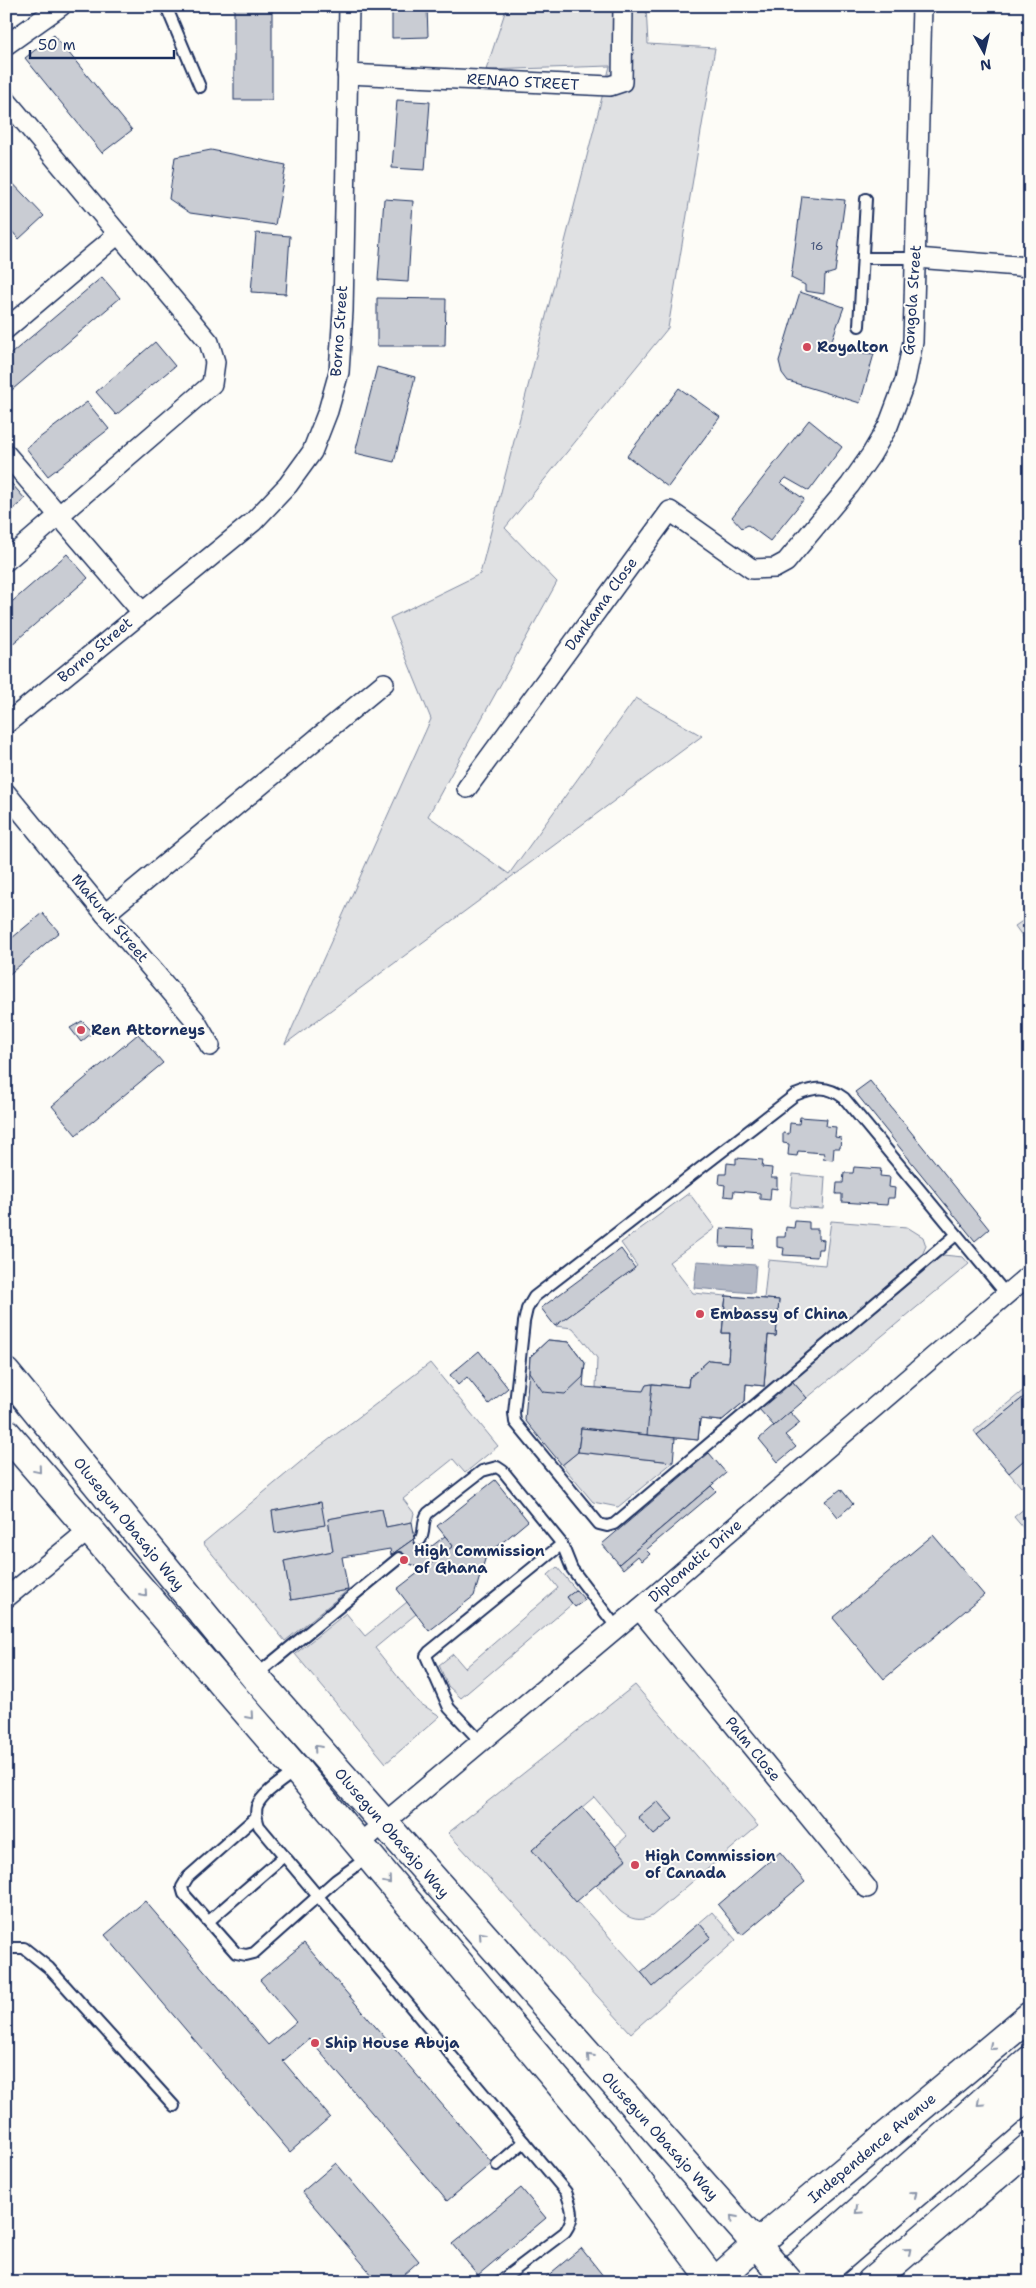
<svg xmlns="http://www.w3.org/2000/svg" width="1036" height="2288" viewBox="0 0 1036 2288" font-family="'Shantell Sans',sans-serif">
<rect width="100%" height="100%" fill="#fdfcf7"/>
<filter id="ink" filterUnits="userSpaceOnUse"><feTurbulence type="fractalNoise" baseFrequency=".02" numOctaves="2"/><feDisplacementMap in="SourceGraphic" scale="10" xChannelSelector="R" yChannelSelector="G"/><feConvolveMatrix kernelMatrix="1 2 1 2 8 2 1 2 1" color-interpolation-filters="sRGB"/></filter>
<g filter="url(#ink)">
<g fill="#e0e1e3" stroke="#7e88a0" fill-rule="evenodd">
<polygon points="507,6 646,6 648,44 715,48 668,328 505,528 557,582 428,816 509,874 636,698 702,736 285,1044 431,719 390,618 480,574 610,66 486,70"/>
<polygon points="1030,916 1030,947 1015,926"/>
<polygon points="793,1174 825,1177 823,1209 790,1207"/>
<polygon points="689,1193 715,1228 669,1262 693,1293 726,1296 722,1332 730,1333 728,1362 709,1361 689,1378 688,1387 652,1384 646,1385 643,1391 596,1388 597,1358 573,1328 555,1326 637,1266 621,1243"/>
<polygon points="831,1221 907,1227 923,1237 926,1246 922,1255 766,1388 764,1386 768,1335 776,1336 764,1299 768,1260 825,1265"/>
<polygon points="943,1255 963,1257 969,1264 807,1398 792,1381"/>
<path d="M430,1363L498,1446L465,1473L453,1459L403,1499L414,1513L412,1522L386,1527L382,1509L328,1519L333,1551L284,1561L291,1600L348,1590L285,1641L203,1543L310,1454ZM320,1502L324,1525L276,1533L272,1511Z"/>
<polygon points="1030,1385 1030,1392 977,1435 974,1431"/>
<polygon points="578,1452 673,1462 618,1507 593,1502 562,1465"/>
<polygon points="1030,1455 1030,1480 1021,1487 1009,1473"/>
<polygon points="1026,1507 1030,1511 1030,1536 1014,1517"/>
<polygon points="557,1567 576,1590 567,1597 572,1604 461,1698 448,1686 439,1665 453,1654 465,1668 558,1588 548,1575"/>
<polygon points="407,1602 416,1614 375,1648 418,1702 440,1716 386,1763 295,1654 346,1613 365,1636"/>
<path d="M635,1685L758,1826L652,1916C627,1929 613,1902 596,1885L626,1860L615,1847L627,1836L594,1797L532,1850L653,1986L711,1937L699,1923L712,1912L736,1940L631,2033L448,1833ZM638,1817L673,1819L654,1835Z"/>
</g>
<polygon fill="#b3b8c5" stroke="#76819c" points="697,1261 756,1265 754,1293 694,1288"/>
<g fill="#c9ccd3" stroke="#1b2f5e">
<rect x="234" y="6" width="38" height="94"/>
<polygon points="392,6 427,6 428,37 392,38"/>
<polygon points="54,35 132,130 102,153 25,58"/>
<polygon points="397,100 430,102 425,170 392,168"/>
<polygon points="211,150 286,165 275,225 190,213 169,199 175,157"/>
<polygon points="6,176 44,216 19,239 6,225"/>
<polygon points="802,196 845,200 835,272 825,275 824,294 805,291 805,285 791,278"/>
<polygon points="384,199 413,201 408,282 378,280"/>
<polygon points="256,233 290,236 286,294 251,292"/>
<polygon points="102,277 120,298 6,395 6,358"/>
<polygon points="800,292 844,307 830,345 832,350 874,354 860,403 788,381 782,373 779,361"/>
<polygon points="377,298 446,299 445,346 377,346"/>
<polygon points="155,342 175,366 116,415 96,392"/>
<polygon points="377,367 415,377 394,462 355,453"/>
<polygon points="679,388 720,417 668,487 627,456"/>
<polygon points="87,402 109,429 48,476 26,448"/>
<polygon points="809,420 842,447 809,491 786,478 781,483 804,499 770,541 748,525 742,528 732,517"/>
<polygon points="6,477 25,499 6,515"/>
<polygon points="67,554 88,578 10,646 6,642 6,607"/>
<polygon points="42,913 59,932 6,977 6,943"/>
<polygon points="82,1021 93,1032 81,1042 70,1028"/>
<polygon points="138,1034 163,1063 76,1135 52,1106"/>
<polygon points="870,1081 989,1229 975,1241 855,1092"/>
<polygon points="800,1117 827,1119 826,1126 836,1127 835,1137 841,1138 840,1148 834,1148 833,1160 823,1159 824,1153 798,1151 797,1156 788,1155 789,1144 783,1143 783,1133 789,1134 790,1123 799,1124"/>
<polygon points="736,1158 763,1160 762,1167 772,1168 771,1178 777,1178 777,1189 771,1188 770,1200 760,1199 760,1193 734,1191 733,1197 724,1196 725,1185 719,1184 720,1174 726,1174 727,1163 736,1164"/>
<polygon points="854,1167 881,1169 880,1176 890,1177 889,1187 895,1188 894,1198 888,1198 887,1205 842,1202 842,1194 836,1194 837,1183 843,1183 844,1173 853,1173"/>
<polygon points="795,1221 809,1222 809,1229 818,1229 818,1239 824,1240 823,1249 818,1249 817,1257 783,1255 784,1248 777,1247 777,1237 785,1237 786,1227 794,1228"/>
<polygon points="721,1228 754,1230 753,1248 720,1247"/>
<polygon points="621,1249 635,1268 555,1326 541,1308"/>
<polygon points="726,1296 779,1300 776,1336 768,1335 764,1386 746,1384 745,1401 721,1421 700,1419 698,1440 581,1428 578,1452 562,1465 525,1420 530,1357 548,1340 569,1342 585,1363 583,1387 643,1391 646,1385 652,1384 688,1387 689,1378 709,1360 728,1362 730,1333 722,1333"/>
<polygon points="726,1296 779,1300 776,1336 768,1335 764,1386 746,1384 745,1401 721,1421 700,1419 698,1440 647,1435 652,1384 688,1387 689,1378 709,1360 728,1362 730,1333 722,1333"/>
<polygon points="548,1340 569,1342 585,1363 583,1377 565,1394 543,1392 529,1372 530,1357"/>
<polygon points="479,1351 508,1388 489,1404 467,1377 458,1385 450,1375"/>
<polygon points="792,1381 807,1398 774,1426 759,1409"/>
<polygon points="1030,1392 1030,1455 1009,1473 977,1435"/>
<polygon points="790,1412 800,1423 785,1435 796,1447 778,1462 759,1439"/>
<polygon points="581,1428 675,1438 673,1462 578,1452"/>
<polygon points="709,1453 726,1473 619,1564 602,1544"/>
<polygon points="495,1480 528,1521 486,1556 474,1596 429,1631 397,1589 453,1546 437,1526"/>
<polygon points="711,1486 716,1491 646,1550 650,1554 642,1561 638,1556 623,1569 619,1564"/>
<polygon points="841,1489 853,1504 838,1517 825,1501"/>
<polygon points="321,1502 325,1525 275,1533 272,1511"/>
<polygon points="382,1509 386,1527 412,1522 415,1538 391,1555 390,1549 342,1557 348,1590 291,1600 284,1561 333,1551 328,1519"/>
<polygon points="933,1535 984,1595 884,1679 833,1618"/>
<polygon points="445,1536 453,1546 423,1570 391,1555 415,1538 432,1546"/>
<polygon points="576,1590 585,1600 575,1607 567,1597"/>
<polygon points="657,1801 673,1819 654,1835 638,1817"/>
<polygon points="582,1807 626,1859 576,1902 532,1850"/>
<polygon points="780,1852 805,1882 742,1935 718,1905"/>
<polygon points="145,1901 268,2045 296,2022 260,1980 304,1943 492,2163 447,2201 309,2039 283,2061 330,2117 290,2152 105,1935"/>
<polygon points="699,1923 711,1937 653,1987 641,1972"/>
<polygon points="336,2163 419,2261 395,2282 378,2282 302,2192"/>
<polygon points="521,2188 546,2218 478,2275 452,2244"/>
<polygon points="581,2248 604,2277 598,2282 540,2282"/>
</g>
<g fill="none" stroke-linecap="round" stroke-linejoin="round">
<defs>
<g id="service">
<polyline points="166,6 200,87"/>
<polyline points="863,258 916,258"/>
<polyline points="859,326 866,199"/>
<path d="M956,1235L614,1524L607,1526L599,1524L515,1422L514,1413L524,1322L527,1309L534,1297L795,1095C815,1087 827,1085 844,1098L1006,1294"/>
<path d="M420,1540C426,1532 421,1521 428,1513L482,1471L497,1467L503,1471L562,1544L572,1569L617,1628"/>
<polyline points="255,1676 399,1558"/>
<polyline points="480,1741 449,1708 426,1656 429,1652 562,1544"/>
<path d="M295,1771C284,1780 263,1792 257,1806C255,1812 257,1820 259,1826L566,2192C572,2209 576,2216 565,2232L499,2282"/>
<polyline points="256,1817 188,1877 182,1887 184,1894 236,1953 246,1955 254,1953 336,1880 368,1857"/>
<polyline points="209,1921 284,1856"/>
<polyline points="6,1948 24,1948 49,1968 174,2106"/>
<polyline points="497,2165 524,2142"/>
</g>
<g id="minor">
<polyline points="6,45 61,6"/>
<polyline points="347,74 610,86 622,82 623,6"/>
<polyline points="6,100 209,342 215,362 212,384 6,561"/>
<polyline points="916,258 1030,267"/>
<polyline points="6,329 118,234"/>
<polyline points="6,454 142,612"/>
<polyline points="6,724 253,522 288,485 312,452 328,411 339,372 343,311 349,6"/>
<polyline points="467,788 670,511 752,569 775,568 786,562 850,485 871,455 888,426 905,381 913,342 922,6"/>
<polyline points="6,793 105,914 195,1020 210,1046"/>
<polyline points="105,914 384,683"/>
<polyline points="6,1598 89,1530"/>
<polyline points="639,1609 867,1888"/>
<polyline points="358,1845 639,1609 1030,1274"/>
</g>
<g id="secondary">
<polyline points="6,1373 254,1676 765,2254"/>
<polyline points="6,1433 297,1770 607,2140 714,2282"/>
<polyline points="775,2282 804,2260 1030,2060"/>
<polyline points="812,2282 1030,2094"/>
</g>
<g id="primary">
<polyline points="715,2282 757,2244 1030,2016"/>
<polyline points="871,2282 1030,2147"/>
</g>
</defs>
<use href="#service" stroke="#1b2f5e" stroke-width="14"/>
<use href="#minor" stroke="#1b2f5e" stroke-width="22"/>
<use href="#secondary" stroke="#1b2f5e" stroke-width="31"/>
<use href="#primary" stroke="#1b2f5e" stroke-width="31"/>
<use href="#service" stroke="#fdfcf7" stroke-width="10"/>
<use href="#minor" stroke="#fdfcf7" stroke-width="19"/>
<use href="#secondary" stroke="#fdfcf7" stroke-width="28"/>
<use href="#primary" stroke="#fdfcf7" stroke-width="28"/>
<defs>
<polyline id="secondary-bridge" points="765,2254 789,2282"/>
</defs>
<use href="#secondary-bridge" stroke="#1b2f5e" stroke-width="31" stroke-linecap="butt"/>
<use href="#secondary-bridge" stroke="#fdfcf7" stroke-width="28"/>
</g>
<defs><path id="oneway-chevron" d="M-2-3.5L2.5 0L-2 3.5" fill="none" stroke-width="1.6" stroke-linecap="round" stroke-linejoin="round" transform="scale(1.25)"/></defs>
<g stroke="#8c96aa">
<use href="#oneway-chevron" transform="translate(38 1470) rotate(50)"/>
<use href="#oneway-chevron" transform="translate(144 1594) rotate(49)"/>
<use href="#oneway-chevron" transform="translate(250 1716) rotate(49)"/>
<use href="#oneway-chevron" transform="translate(317 1748) rotate(-131)"/>
<use href="#oneway-chevron" transform="translate(388 1881) rotate(50)"/>
<use href="#oneway-chevron" transform="translate(482 1935) rotate(-132)"/>
<use href="#oneway-chevron" transform="translate(992 2047) rotate(140)"/>
<use href="#oneway-chevron" transform="translate(590 2057) rotate(-132)"/>
<use href="#oneway-chevron" transform="translate(980 2103) rotate(138)"/>
<use href="#oneway-chevron" transform="translate(914 2194) rotate(-41)"/>
<use href="#oneway-chevron" transform="translate(858 2211) rotate(138)"/>
<use href="#oneway-chevron" transform="translate(733 2218) rotate(-132)"/>
<use href="#oneway-chevron" transform="translate(908 2251) rotate(-40)"/>
</g>
</g>
<g fill="#d1495b" stroke="#fdfcf7" stroke-width="2">
<circle cx="807" cy="347" r="5"/>
<circle cx="81" cy="1030" r="5"/>
<circle cx="700" cy="1314" r="5"/>
<circle cx="404" cy="1560" r="5"/>
<circle cx="635" cy="1865" r="5"/>
<circle cx="315" cy="2043" r="5"/>
</g>
<g text-anchor="middle" dominant-baseline="central" stroke-width="4" stroke-linejoin="round" paint-order="stroke">
<g font-size="12" fill="#46567b">
<text x="817" y="246">16</text>
</g>
<g font-size="15" fill="#1b2f5e" stroke="#fdfcf7">
<text transform="translate(523 82) rotate(3)">RENAO STREET</text>
<text transform="translate(912 300) rotate(-86)">Gongola Street</text>
<text transform="translate(339 331) rotate(-86)">Borno Street</text>
<text transform="translate(601 604) rotate(-54)">Dankama Close</text>
<text transform="translate(95 650) rotate(-40)">Borno Street</text>
<text transform="translate(110 918) rotate(50)">Makurdi Street</text>
<text transform="translate(129 1524) rotate(51)">Olusegun Obasajo Way</text>
<text transform="translate(695 1561) rotate(-41)">Diplomatic Drive</text>
<text transform="translate(753 1749) rotate(51)">Palm Close</text>
<text transform="translate(392 1833) rotate(49)">Olusegun Obasajo Way</text>
<text transform="translate(660 2136) rotate(48)">Olusegun Obasajo Way</text>
<text transform="translate(872 2148) rotate(-40)">Independence Avenue</text>
</g>
<g font-size="15" font-weight="bold" fill="#1b2f5e" stroke="#fdfcf7" text-anchor="start">
<text x="817" y="347">Royalton</text>
<text x="91" y="1030">Ren Attorneys</text>
<text x="710" y="1314">Embassy of China</text>
<text x="414" y="1551">High Commission<tspan x="414" dy="17">of Ghana</tspan></text>
<text x="645" y="1856">High Commission<tspan x="645" dy="17">of Canada</tspan></text>
<text x="325" y="2043">Ship House Abuja</text>
</g>
</g>
<rect width="1036" height="2288" fill="none" stroke="#fdfcf7" stroke-width="25"/>
<rect x="12" y="12" width="1011" height="2263" fill="none" stroke="#1b2f5e" stroke-width="2" filter="url(#ink)"/>
<g transform="translate(984 52) rotate(172)" stroke="#fdfcf7" stroke-width="4" paint-order="stroke">
<path d="M0-4L9 19L0 12L-9 19Z" fill="#1b2f5e"/>
<text y="-8" font-size="14" font-weight="bold" text-anchor="middle" fill="#1b2f5e">N</text>
</g>
<path d="M30 50v8h144v-8" fill="none" stroke="#1b2f5e" stroke-width="2.5"/>
<text x="38" y="50" font-size="15" fill="#1b2f5e" stroke="#fdfcf7" stroke-width="4" paint-order="stroke">50 m</text>
</svg>
